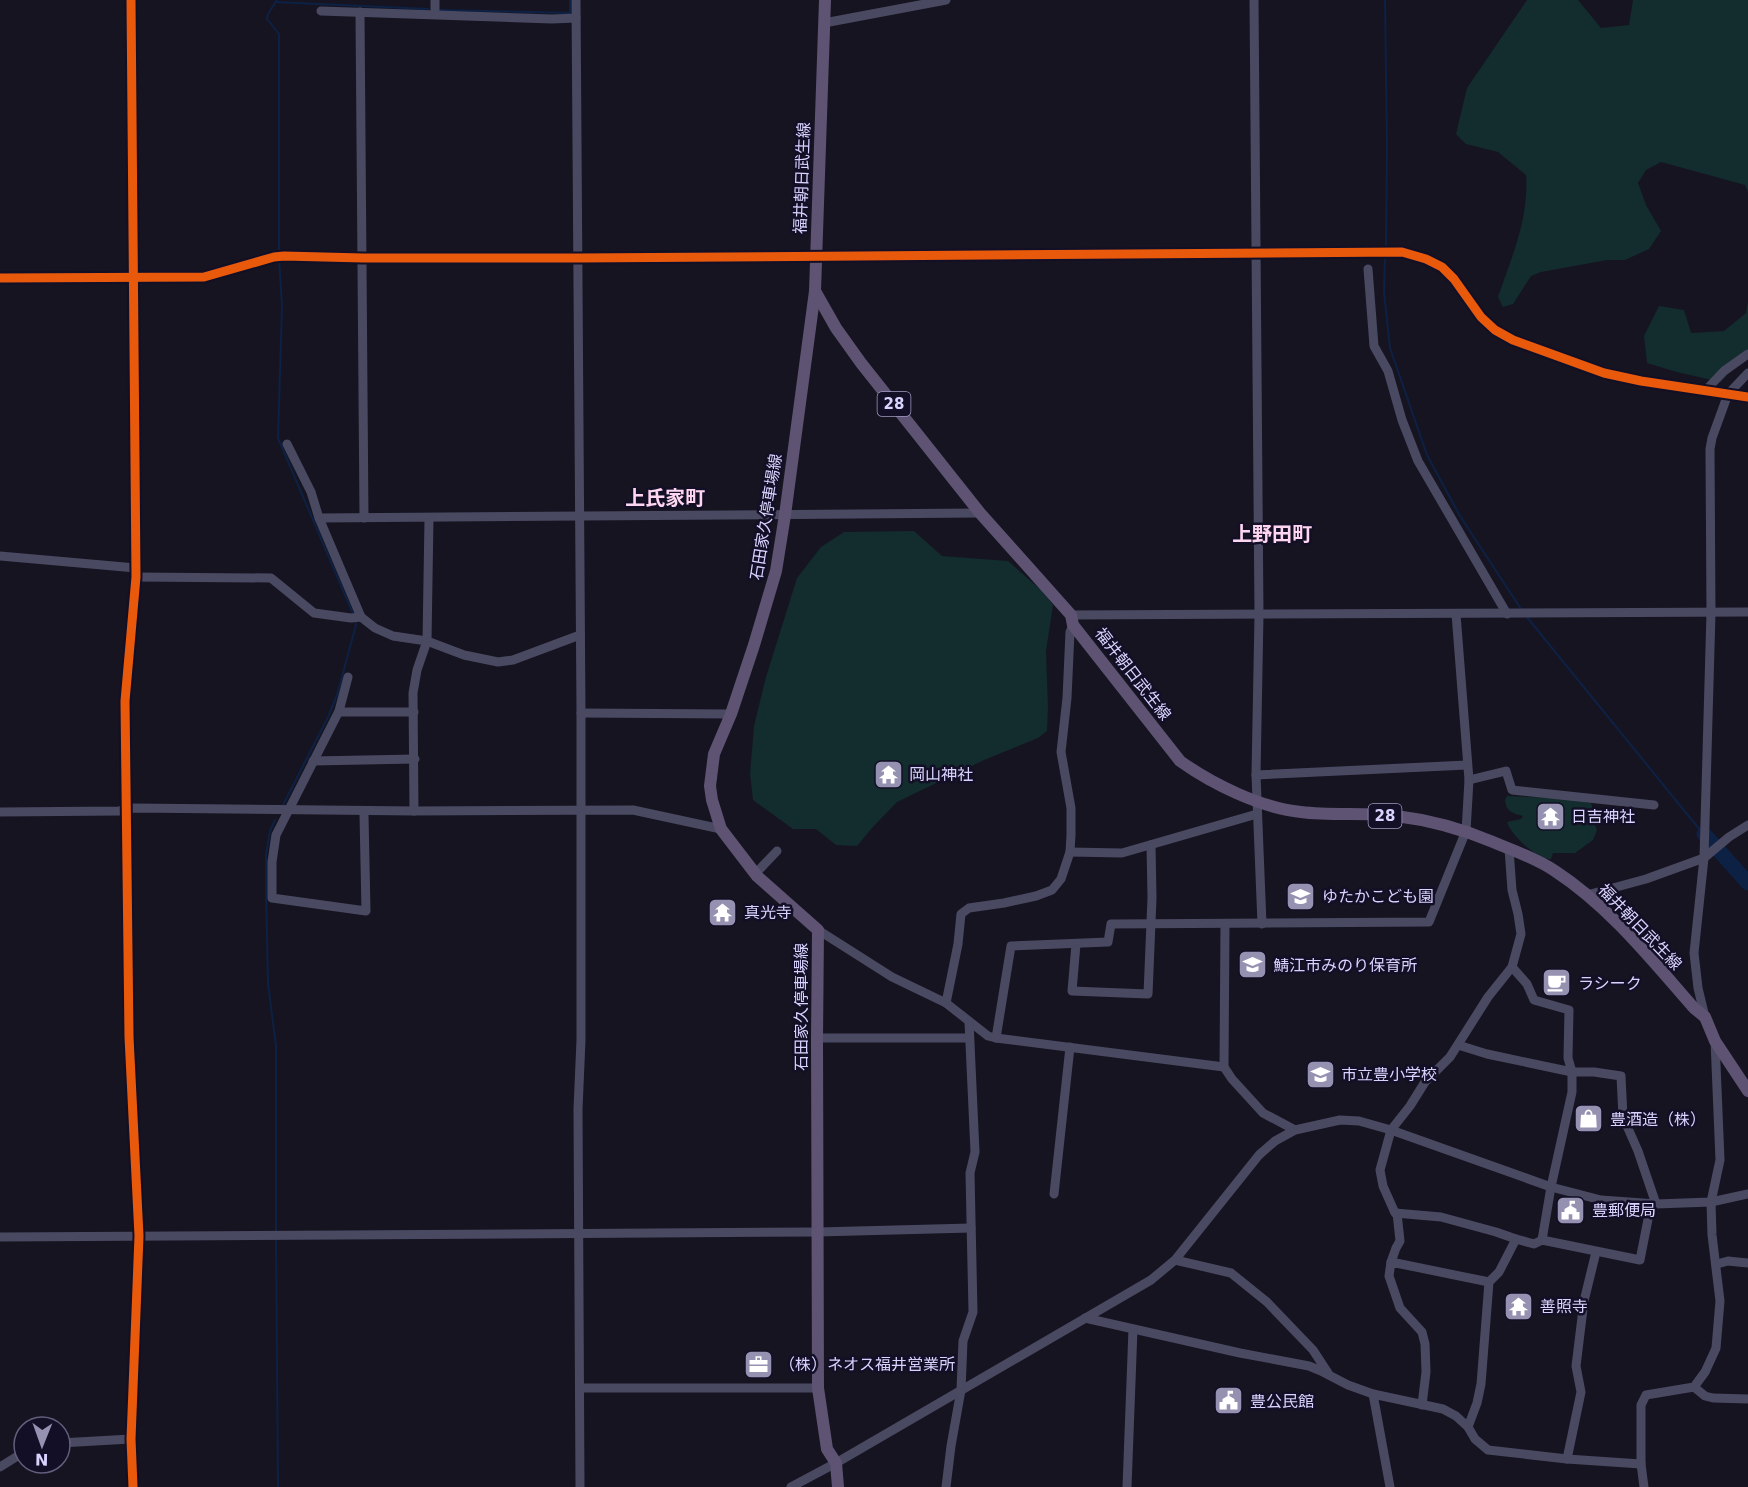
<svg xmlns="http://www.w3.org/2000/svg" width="1748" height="1487" viewBox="0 0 1748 1487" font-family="'DejaVu Sans','Noto Sans JP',sans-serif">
<rect width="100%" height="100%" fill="#161421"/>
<g fill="#132c2d">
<path d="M1527,0H1578L1601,28L1629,25L1633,0H1748V192L1745,185L1661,162L1646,170L1638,183L1646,205L1661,231L1649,249L1625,260H1607L1541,272L1531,276L1513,304L1503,307L1498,297C1512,256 1529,219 1526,175L1498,152L1466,144L1456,134L1467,88Z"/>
<polygon points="1748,301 1748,351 1721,382 1677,372 1647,363 1644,336 1659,306 1684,310 1691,333 1724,331 1746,313"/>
<polygon points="914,531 942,556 1008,561 1042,591 1053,605 1046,651 1048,708 1047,731 1038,738 984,760 897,802 872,828 857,846 836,845 816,829 793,829 753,800 750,774 754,726 766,677 797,578 821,547 844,532"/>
<path d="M1507,796L1557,798L1591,803L1595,815V825L1597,830L1593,840L1575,853H1553L1551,859C1538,861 1510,834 1507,822L1521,819L1523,816C1513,813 1506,812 1505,800Z"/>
</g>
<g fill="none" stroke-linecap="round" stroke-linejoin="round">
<g stroke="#0d2144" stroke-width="2">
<polyline points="277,0 268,14 267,19 279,34 279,253"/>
<polyline points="1385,0 1387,146 1386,249"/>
<polyline points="275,2 428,9"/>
<polyline points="440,10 570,13 570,0"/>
<polyline points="1385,255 1384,292 1390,348 1427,455 1460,516 1521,609"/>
<polyline points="279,259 282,306 278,438 354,616"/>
<polyline points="1526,616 1700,830"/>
<polyline points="282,807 328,717 337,695 356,625 355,621"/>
<polyline points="275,820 270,831 266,855 266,892 268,984 276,1046 276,1232"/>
<polyline points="276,1238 278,1487"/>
</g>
<polyline stroke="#0d2144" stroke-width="15" points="1704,834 1748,883"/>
<g stroke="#4a4962" stroke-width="9">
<polyline points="131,0 136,577 125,701 129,1037 139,1236 131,1439 133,1487"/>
<polyline points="435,0 435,14"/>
<polyline points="576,0 581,713 581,1040 578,1109 580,1487"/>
<polyline points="1254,0 1259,615 1256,775 1262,924"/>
<polyline points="321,11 552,19 576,18"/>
<polyline points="360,12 364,518"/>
<polyline points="824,23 946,0"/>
<polyline points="1368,269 1374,346 1388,371 1402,420 1418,461 1507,614"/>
<polyline points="0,278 204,277 274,257 284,256 363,258 578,258 1402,252 1426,259 1442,267 1454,279 1481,317 1495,330 1513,340 1604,373 1641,381 1748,397"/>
<polyline points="1705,391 1724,371 1748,354"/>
<polyline points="287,444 311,492 319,518 361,617 375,628 393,636 427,641 464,655 498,662 513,660 580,635"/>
<polyline points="319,518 980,513"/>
<polyline points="0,556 136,568"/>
<polyline points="136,577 271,578 314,613 351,618 361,617"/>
<polyline points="1071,615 1748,612"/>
<polyline points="348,677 339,711 276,835 272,862 272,898 366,911 364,815"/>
<polyline points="339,712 414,712"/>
<polyline points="581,713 731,714"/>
<polyline points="313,761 415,759"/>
<polyline points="1256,775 1467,765"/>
<polyline points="1469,780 1506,771 1512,790 1654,805"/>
<polyline points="414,811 413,693 417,670 427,641 429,518"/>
<polyline points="0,812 119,811 132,808 414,811 633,810 721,829"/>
<polyline points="1070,852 1122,853 1257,814"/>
<polyline points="755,874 777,851"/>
<polyline points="1587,895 1646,879 1704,858 1729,837 1748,825"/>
<polyline points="1225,924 1224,1067 1232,1079 1263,1113 1295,1130"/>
<polyline points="818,930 892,977 946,1003 988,1036 996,1038 1224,1067"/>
<polyline points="1076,944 1072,991 1148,994 1152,898 1151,845"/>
<polyline points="1512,967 1527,984 1534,1000 1569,1010 1568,1058 1572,1072 1572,1092 1551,1187 1542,1240"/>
<polyline points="946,1003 958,944 961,914 969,908 1004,903 1036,896 1052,890 1061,879 1070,852 1071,835 1071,808 1061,752 1067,698 1070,632 1073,625"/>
<polyline points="1705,1017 1698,988 1694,953 1704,858 1711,613 1710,449 1712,438 1728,394 1748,373"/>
<polyline points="817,1038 969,1038"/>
<polyline points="996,1038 1011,946 1108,942 1111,924 1429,922 1466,831 1469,780 1456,614"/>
<polyline points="1458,1045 1487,1054 1572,1072 1594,1072 1621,1076 1623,1117 1638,1151 1656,1204"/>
<polyline points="1054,1194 1070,1047"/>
<polyline points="0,1237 818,1232 971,1228"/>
<polyline points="1516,1239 1534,1244 1542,1240 1640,1260 1651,1204"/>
<polyline points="1175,1260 1231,1273 1267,1302 1313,1350 1328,1373"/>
<polyline points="1391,1262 1396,1248 1400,1241 1397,1213"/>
<polyline points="1717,1264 1728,1261 1748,1263"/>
<polyline points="1085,1318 1240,1353 1309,1366 1321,1371 1348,1385 1373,1394 1443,1409 1456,1416 1468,1427 1475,1439 1488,1450 1567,1459 1641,1464"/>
<polyline points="1694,1387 1705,1396 1713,1398 1748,1399"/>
<polyline points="580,1388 818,1388"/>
<polyline points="1373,1394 1390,1487"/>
<polyline points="1422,1405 1426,1372 1425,1344 1422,1332 1400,1308 1389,1276 1391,1262 1489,1282"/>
<polyline points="1468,1427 1477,1403 1481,1384 1489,1282 1499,1272 1516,1239 1496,1232 1441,1217 1395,1213 1383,1186 1380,1170 1391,1130 1410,1106 1425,1082 1450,1057 1488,997 1512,967 1521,934 1518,914 1512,890 1509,849"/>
<polyline points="60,1443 131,1439"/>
<polyline points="1567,1459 1581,1392 1576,1366 1584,1301 1596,1252"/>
<polyline points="0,1467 24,1452"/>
<polyline points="791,1487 836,1463 1151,1280 1175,1260 1259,1155 1275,1141 1295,1130 1340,1120 1359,1121 1391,1130 1551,1187 1601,1200 1656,1204 1711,1202 1748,1194"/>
<polyline points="946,1487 951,1446 961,1390 963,1341 973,1312 970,1173 975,1152 969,1022"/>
<polyline points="1127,1487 1133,1329"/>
<polyline points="1644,1487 1641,1464 1641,1405 1646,1395 1694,1387 1705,1372 1716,1348 1720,1301 1712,1235 1711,1202 1720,1160 1715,1041"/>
</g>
<g stroke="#5e5373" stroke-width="12">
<polyline points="825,0 815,291 785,515 776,571 754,645 731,714 714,754 710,786 712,800 721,829 757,876 818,930 817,1038 818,1388 827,1449 836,1463 838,1487"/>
<path d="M815,291L836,328L861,363L980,513L1071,615L1073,625L1180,761C1212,784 1261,808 1301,812C1332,816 1365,812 1396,816C1430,820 1462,829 1493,842C1514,851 1536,858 1555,871C1610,907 1651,959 1694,1008L1705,1017L1715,1041L1748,1091"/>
</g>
<defs>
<g id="cycleway">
<polyline points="131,0 136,577 125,701 129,1037 139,1236 131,1439 133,1487"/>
<polyline points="0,278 204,277 274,257 284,256 363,258 578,258 1402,252 1426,259 1442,267 1454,279 1481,317 1495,330 1513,340 1604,373 1641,381 1748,397"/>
</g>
</defs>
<use href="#cycleway" stroke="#130f26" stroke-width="13"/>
<use href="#cycleway" stroke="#e8590c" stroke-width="9"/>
</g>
<defs>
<symbol id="temple-square" viewBox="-11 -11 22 22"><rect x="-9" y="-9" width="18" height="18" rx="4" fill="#9591b1" stroke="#130f26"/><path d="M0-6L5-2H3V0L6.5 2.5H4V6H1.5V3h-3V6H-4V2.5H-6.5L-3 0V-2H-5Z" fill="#fff"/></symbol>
<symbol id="school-square" viewBox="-11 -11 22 22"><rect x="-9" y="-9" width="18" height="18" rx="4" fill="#9591b1" stroke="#130f26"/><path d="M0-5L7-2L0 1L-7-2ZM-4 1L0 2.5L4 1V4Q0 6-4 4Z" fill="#fff"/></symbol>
<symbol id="cafe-square" viewBox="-11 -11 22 22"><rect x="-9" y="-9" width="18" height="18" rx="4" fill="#9591b1" stroke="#130f26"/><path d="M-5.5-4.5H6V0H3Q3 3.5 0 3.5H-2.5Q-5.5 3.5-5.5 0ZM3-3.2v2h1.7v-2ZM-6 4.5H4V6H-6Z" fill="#fff"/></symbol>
<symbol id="shop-square" viewBox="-11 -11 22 22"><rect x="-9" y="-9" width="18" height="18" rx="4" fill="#9591b1" stroke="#130f26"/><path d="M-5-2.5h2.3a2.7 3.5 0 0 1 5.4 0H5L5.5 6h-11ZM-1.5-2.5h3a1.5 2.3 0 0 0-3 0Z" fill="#fff"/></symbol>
<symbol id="civic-square" viewBox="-11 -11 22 22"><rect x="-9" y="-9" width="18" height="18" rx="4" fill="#9591b1" stroke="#130f26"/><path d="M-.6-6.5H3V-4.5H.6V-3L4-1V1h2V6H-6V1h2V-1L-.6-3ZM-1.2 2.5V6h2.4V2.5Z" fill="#fff"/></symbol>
<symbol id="office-square" viewBox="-11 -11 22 22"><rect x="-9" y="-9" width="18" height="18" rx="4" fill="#9591b1" stroke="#130f26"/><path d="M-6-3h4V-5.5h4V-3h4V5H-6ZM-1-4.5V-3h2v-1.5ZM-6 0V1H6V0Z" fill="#fff"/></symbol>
</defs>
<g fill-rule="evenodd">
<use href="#temple-square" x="872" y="758" width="33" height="33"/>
<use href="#temple-square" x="1534" y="800" width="33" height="33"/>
<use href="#school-square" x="1284" y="880" width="33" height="33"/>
<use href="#temple-square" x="706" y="896" width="33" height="33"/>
<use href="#school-square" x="1236" y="948" width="33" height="33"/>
<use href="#cafe-square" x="1540" y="966" width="33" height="33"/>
<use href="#school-square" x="1304" y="1058" width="33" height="33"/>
<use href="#shop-square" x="1572" y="1102" width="33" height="33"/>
<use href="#civic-square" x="1554" y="1194" width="33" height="33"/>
<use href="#temple-square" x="1502" y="1290" width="33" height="33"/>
<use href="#office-square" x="742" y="1348" width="33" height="33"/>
<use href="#civic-square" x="1212" y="1384" width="33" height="33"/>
</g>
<g text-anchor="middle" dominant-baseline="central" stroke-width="5" stroke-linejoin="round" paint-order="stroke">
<g fill="#130f26" stroke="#9e99be" stroke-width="1.5">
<rect x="877.5" y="392" width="33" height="24" rx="4.5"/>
<rect x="1368.5" y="804" width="33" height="24" rx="4.5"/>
</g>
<g font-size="15" font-weight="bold" fill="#d9d4ff">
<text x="894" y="404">28</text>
<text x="1385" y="816">28</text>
</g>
<g font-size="16" fill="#d9d4ff" stroke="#130f26">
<text transform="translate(802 178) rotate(-88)">福井朝日武生線</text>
<text transform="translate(766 517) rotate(-81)">石田家久停車場線</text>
<text transform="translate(1133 674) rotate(52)">福井朝日武生線</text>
<text transform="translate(1640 927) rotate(46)">福井朝日武生線</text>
<text transform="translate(801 1007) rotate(-90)">石田家久停車場線</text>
</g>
<g font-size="16" fill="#d9d4ff" stroke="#130f26" text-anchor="start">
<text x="909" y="774">岡山神社</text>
<text x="1571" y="816">日吉神社</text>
<text x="1322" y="896">ゆたかこども園</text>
<text x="744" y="912">真光寺</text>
<text x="1273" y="965">鯖江市みのり保育所</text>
<text x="1578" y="983">ラシーク</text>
<text x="1341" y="1074">市立豊小学校</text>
<text x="1610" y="1119">豊酒造（株）</text>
<text x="1592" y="1210">豊郵便局</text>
<text x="1540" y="1306">善照寺</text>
<text x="779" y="1364">（株）ネオス福井営業所</text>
<text x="1250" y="1401">豊公民館</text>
</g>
<g font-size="20" font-weight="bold" fill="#ffd6f0" stroke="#130f26">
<text x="665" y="498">上氏家町</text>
<text x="1272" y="534">上野田町</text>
</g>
</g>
<g transform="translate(42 1445) rotate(181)"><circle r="28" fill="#130f26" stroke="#625e7d" stroke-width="1.5"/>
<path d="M0-4.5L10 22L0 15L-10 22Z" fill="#9591b1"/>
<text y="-9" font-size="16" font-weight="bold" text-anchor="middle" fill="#d9d4ff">N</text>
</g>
</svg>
